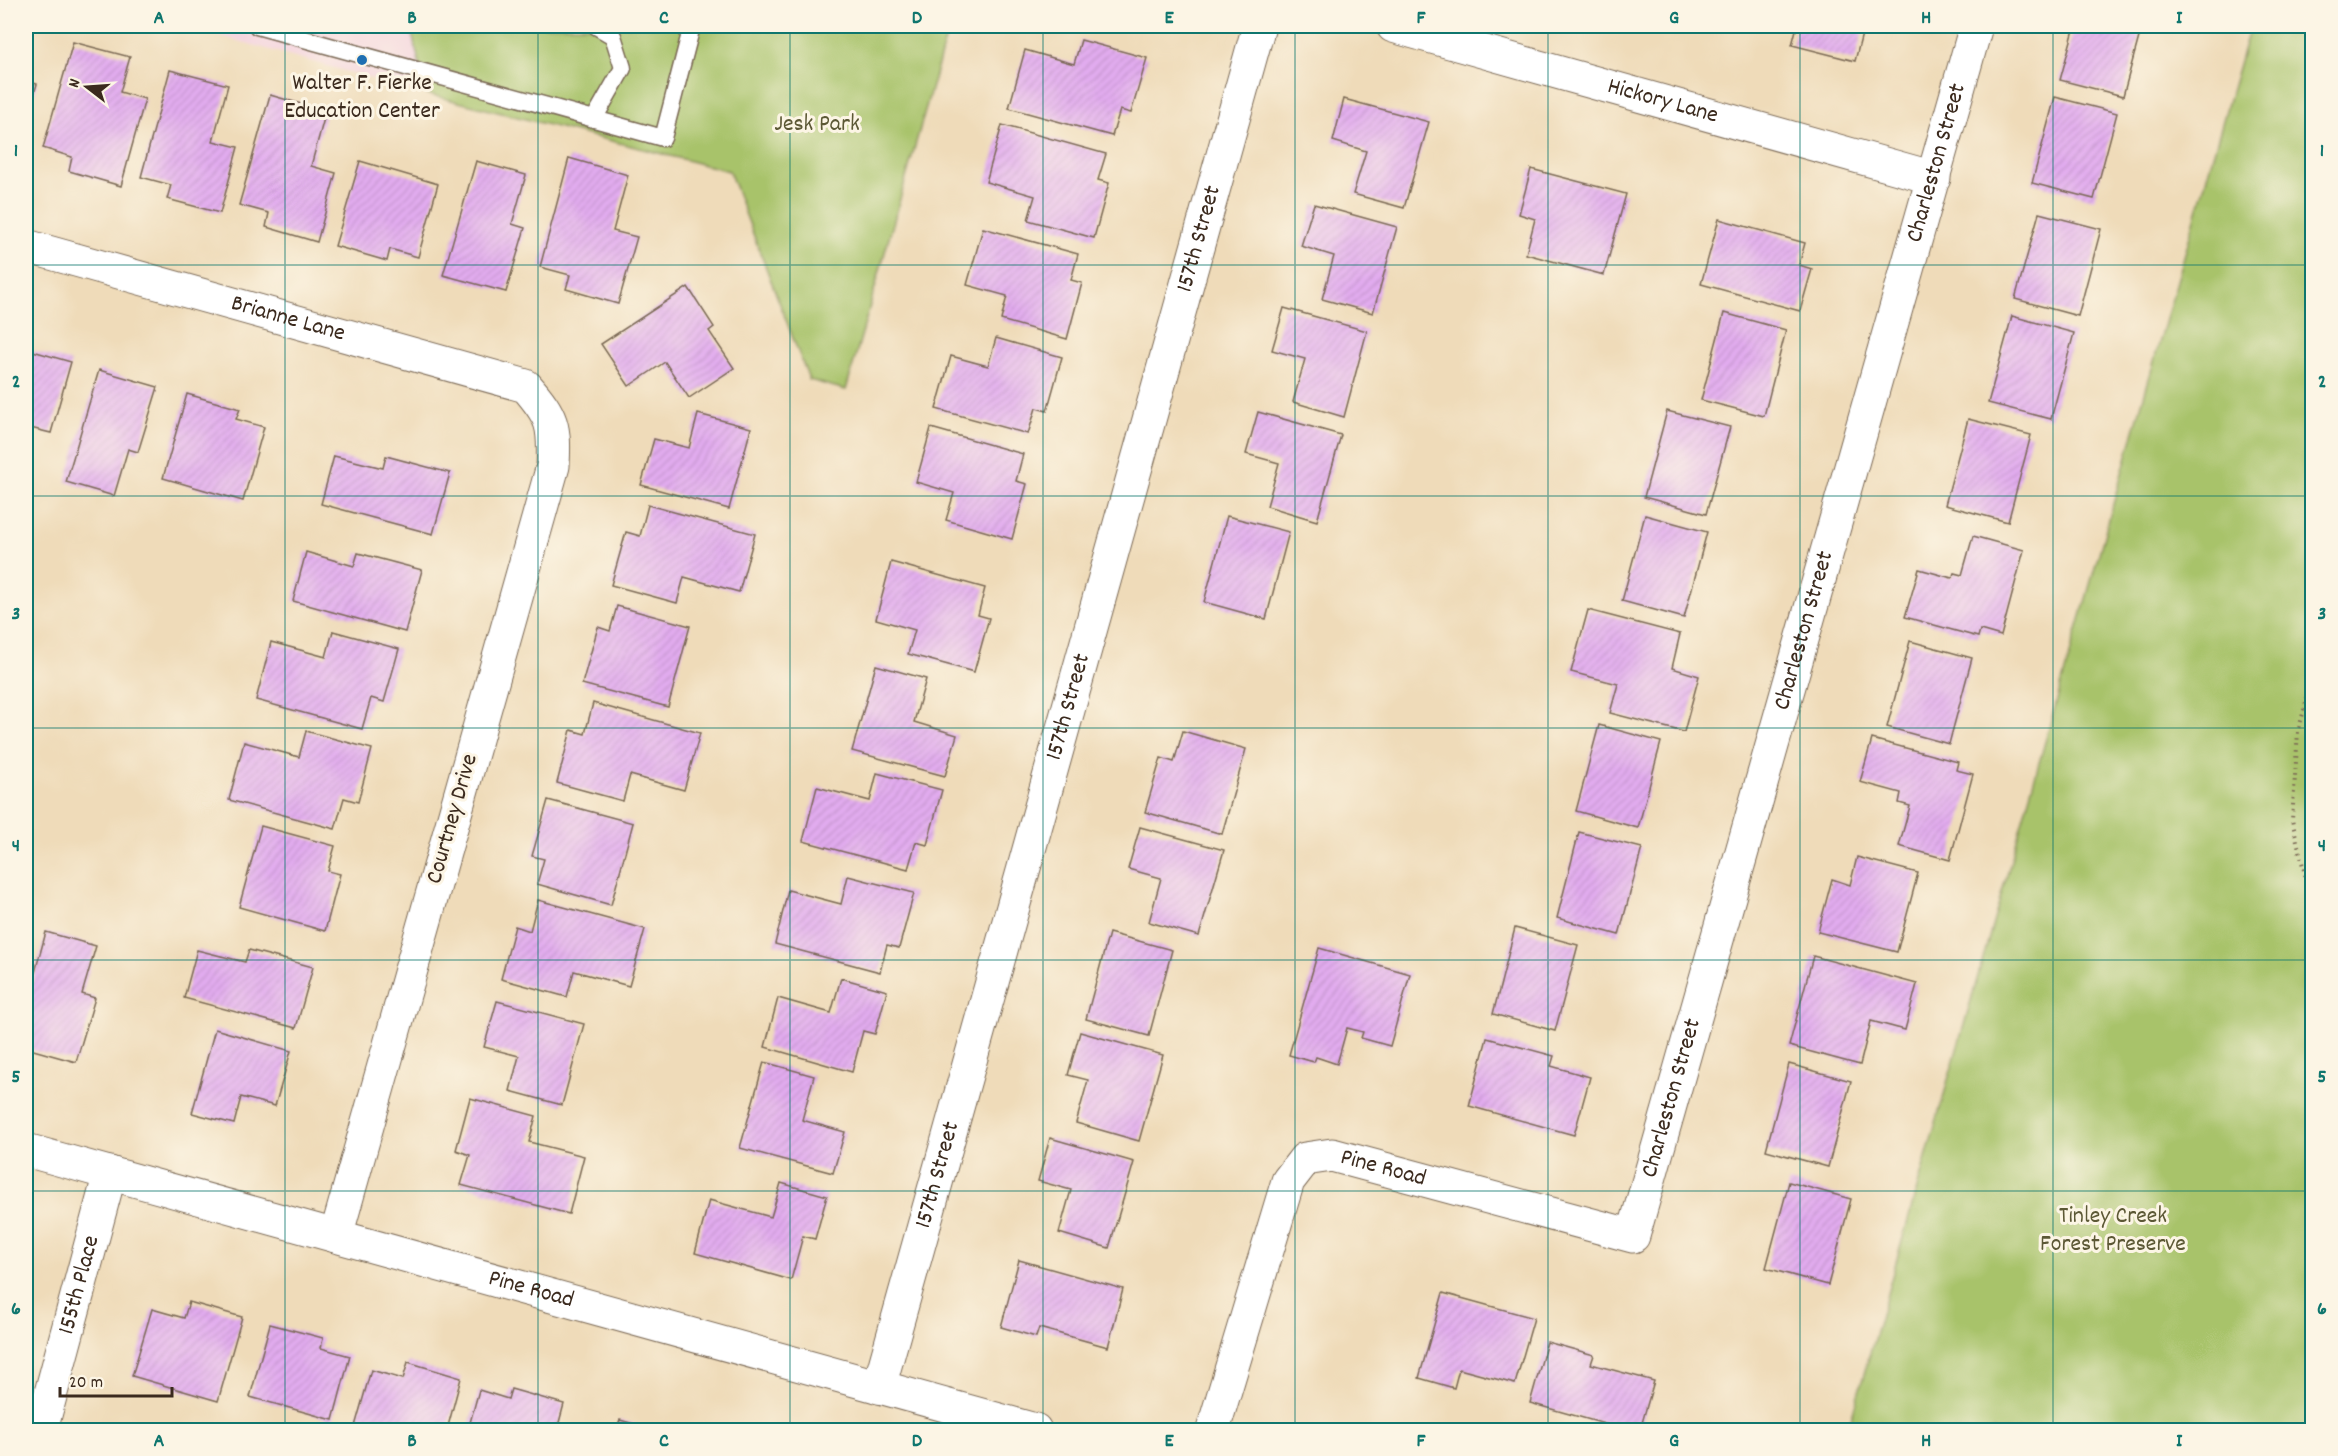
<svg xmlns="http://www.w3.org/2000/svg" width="2338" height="1456" viewBox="0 0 2338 1456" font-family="Dekko,sans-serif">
<defs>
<pattern id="building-hatch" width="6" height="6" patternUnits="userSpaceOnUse" patternTransform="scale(1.5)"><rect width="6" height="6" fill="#e2acef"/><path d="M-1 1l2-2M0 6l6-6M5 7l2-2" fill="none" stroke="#c394cc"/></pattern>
</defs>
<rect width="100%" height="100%" fill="#fcf5e5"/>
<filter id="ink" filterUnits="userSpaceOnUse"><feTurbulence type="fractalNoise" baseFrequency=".0167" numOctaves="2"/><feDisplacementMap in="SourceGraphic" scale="12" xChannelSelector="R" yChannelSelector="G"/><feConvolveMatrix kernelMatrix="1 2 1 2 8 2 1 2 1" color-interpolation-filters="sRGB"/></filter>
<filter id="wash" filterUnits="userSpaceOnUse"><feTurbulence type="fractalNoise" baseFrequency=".008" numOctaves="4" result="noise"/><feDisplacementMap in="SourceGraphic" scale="24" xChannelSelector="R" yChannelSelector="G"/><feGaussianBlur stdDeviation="1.35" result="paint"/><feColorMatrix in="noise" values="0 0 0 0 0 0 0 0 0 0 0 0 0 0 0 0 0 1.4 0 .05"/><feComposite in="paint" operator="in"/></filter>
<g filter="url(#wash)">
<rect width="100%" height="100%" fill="#efdbb9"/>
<polygon fill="#f3cfde" points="185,26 410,26 427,94"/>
<g fill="#a8c36a" stroke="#727644" stroke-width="1.5">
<polygon points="410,26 949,26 846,390 809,380 729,171 427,94"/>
<polygon points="2250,26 2312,26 2312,1430 1848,1430"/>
</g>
<g id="blocks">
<g fill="url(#building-hatch)">
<polygon points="1797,26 1864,26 1855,61 1792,45"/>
<polygon points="2075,26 2142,26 2123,96 2060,80"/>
<polygon points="1081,40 1147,58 1131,113 1120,110 1112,136 1009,108 1025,50 1074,64"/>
<polygon points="73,42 130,57 120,92 145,99 121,186 69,171 72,157 43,148"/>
<polygon points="170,70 228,85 213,141 238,147 220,213 167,199 171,185 141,177"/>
<polygon points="26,81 37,84 26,120"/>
<polygon points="270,95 326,111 311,166 336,173 317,242 266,227 269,213 239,205"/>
<polygon points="2055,97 2117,113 2094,199 2032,183"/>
<polygon points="1344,99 1429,122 1404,208 1353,194 1366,151 1333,141"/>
<polygon points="1002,125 1106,154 1098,180 1109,183 1094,238 1028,220 1035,196 986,182"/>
<polygon points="569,158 628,175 613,231 637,237 618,304 566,289 570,275 540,267"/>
<polygon points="360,161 438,184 418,257 390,249 387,261 335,246"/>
<polygon points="476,161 526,175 512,224 525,228 506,292 443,275"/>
<polygon points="1531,169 1626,194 1604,275 1526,254 1535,219 1519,214"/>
<polygon points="1314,204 1397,227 1373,313 1322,299 1334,256 1301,246"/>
<polygon points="2039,213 2101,229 2078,316 2015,299"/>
<polygon points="1719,219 1805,243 1799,265 1812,269 1800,311 1701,284"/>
<polygon points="983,228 1078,254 1071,280 1082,283 1067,339 1001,320 1007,296 967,285"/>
<polygon points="688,287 714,327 709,331 734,368 689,398 665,362 629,386 601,344"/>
<polygon points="1284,308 1367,331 1344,417 1293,402 1305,359 1272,350"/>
<polygon points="1724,313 1786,330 1764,416 1701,400"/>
<polygon points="2012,316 2074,333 2051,419 1988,403"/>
<polygon points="996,338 1062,357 1047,411 1036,408 1028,434 936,409 951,356 988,366"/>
<polygon points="26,349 71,362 51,433 26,427"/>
<polygon points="99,370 158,387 138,452 128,449 114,496 66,482"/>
<polygon points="187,394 240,409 236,419 264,427 243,501 163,478"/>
<polygon points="1667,411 1730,427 1706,514 1644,497"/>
<polygon points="1258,412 1341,435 1317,521 1267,506 1279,463 1246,454"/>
<polygon points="698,414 751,428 729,509 641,485 654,439 689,448"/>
<polygon points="1968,419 2031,435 2008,522 1945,505"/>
<polygon points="931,428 1023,454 1016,481 1027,484 1012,539 946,520 954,493 916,482"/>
<polygon points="334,456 383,468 386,456 450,473 433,534 321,504"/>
<polygon points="648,505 755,534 739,592 684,577 677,603 611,585 626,532 640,536"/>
<polygon points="1645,515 1707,532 1684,618 1622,601"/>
<polygon points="1227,516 1289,532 1266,619 1204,602"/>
<polygon points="1973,536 2024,550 2001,636 1980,630 1978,637 1905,617 1919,569 1952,578 1954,573 1962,575"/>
<polygon points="306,552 354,566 358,553 422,570 405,632 293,601"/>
<polygon points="891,562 985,588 978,615 989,618 974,672 908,654 915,630 876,619"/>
<polygon points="617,606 690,626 668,707 582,684 598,627 610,631"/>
<polygon points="1588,610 1680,634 1672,668 1699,676 1684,732 1610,713 1618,684 1571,672"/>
<polygon points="333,631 399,649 384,702 371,698 362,729 256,700 271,642 326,657"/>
<polygon points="1910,641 1972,658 1949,744 1887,727"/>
<polygon points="876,665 926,679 914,722 957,735 945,776 852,751"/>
<polygon points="593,703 700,733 684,790 630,775 623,801 557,783 571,730 585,734"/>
<polygon points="1599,725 1661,742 1638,828 1576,811"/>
<polygon points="306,731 372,749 358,802 344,798 335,829 229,800 244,742 299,757"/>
<polygon points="1183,731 1246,749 1222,834 1145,812 1161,758 1174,762"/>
<polygon points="1872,739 1958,762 1956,770 1973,774 1950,860 1899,846 1910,806 1899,803 1901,793 1860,782"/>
<polygon points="877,773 942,790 927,845 916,842 908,869 803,841 817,787 870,801"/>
<polygon points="548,800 633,823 611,905 537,884 544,859 532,856"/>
<polygon points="261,826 335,846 328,871 340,874 325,931 239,907"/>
<polygon points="1140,827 1224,850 1199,936 1149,922 1161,878 1128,869"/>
<polygon points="1579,832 1642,848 1619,935 1557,918"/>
<polygon points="1857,857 1918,873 1897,952 1818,932 1832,879 1850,885"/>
<polygon points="848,876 914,893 899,948 887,945 880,972 775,944 788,890 841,904"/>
<polygon points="538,900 645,929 629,986 574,971 567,997 501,979 515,926 530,931"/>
<polygon points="1515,928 1578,945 1555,1031 1493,1014"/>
<polygon points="46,932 96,946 82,994 95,998 76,1062 26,1048 26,1005"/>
<polygon points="1109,933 1172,950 1149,1036 1086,1019"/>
<polygon points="1319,948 1410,974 1390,1046 1361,1038 1363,1032 1347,1028 1337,1064 1316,1057 1314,1062 1289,1055"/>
<polygon points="197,950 245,962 249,950 313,967 296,1028 184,998"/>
<polygon points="1813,956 1917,984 1905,1030 1871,1021 1860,1065 1789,1046"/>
<polygon points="841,978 887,991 875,1034 863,1031 852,1072 765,1047 778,998 831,1013"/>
<polygon points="497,1001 584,1024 562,1105 510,1091 519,1056 484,1047"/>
<polygon points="215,1029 291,1051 275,1106 241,1097 234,1124 192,1113"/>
<polygon points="1080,1032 1163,1055 1139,1141 1076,1123 1088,1080 1068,1075"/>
<polygon points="1487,1038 1554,1056 1551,1066 1590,1077 1574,1135 1469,1106"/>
<polygon points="764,1062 814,1076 802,1120 845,1132 833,1173 740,1148"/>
<polygon points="1789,1064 1851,1081 1828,1167 1766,1150"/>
<polygon points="470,1098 536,1116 529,1142 584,1156 569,1214 461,1185 470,1155 456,1150"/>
<polygon points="1050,1138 1134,1162 1109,1248 1059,1233 1071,1190 1038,1181"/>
<polygon points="1789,1182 1851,1199 1828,1285 1766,1268"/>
<polygon points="781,1183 827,1196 815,1239 803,1236 791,1280 695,1253 709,1200 771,1217"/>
<polygon points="1019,1260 1123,1289 1108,1347 1039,1328 1036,1337 1001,1327"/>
<polygon points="1443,1293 1534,1318 1515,1384 1459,1369 1454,1388 1419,1378"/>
<polygon points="189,1302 242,1317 218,1401 132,1376 152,1309 184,1318"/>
<polygon points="270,1324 323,1338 321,1348 350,1356 333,1420 250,1397"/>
<polygon points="1547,1342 1594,1355 1591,1364 1654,1381 1640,1430 1626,1430 1530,1403"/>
<polygon points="408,1362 461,1378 447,1430 354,1430 371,1370 403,1379"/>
<polygon points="511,1389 564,1404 557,1430 468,1430 479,1390 508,1399"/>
<polygon points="620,1420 655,1430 617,1430"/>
</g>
</g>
</g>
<g filter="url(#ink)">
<use href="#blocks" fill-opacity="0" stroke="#7a6854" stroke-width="1.5"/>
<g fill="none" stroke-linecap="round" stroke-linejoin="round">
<defs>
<g id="service">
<polyline points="257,26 663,138 692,26"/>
<polyline points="594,119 623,68 613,36 596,26"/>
</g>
<g id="minor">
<path id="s1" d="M1393,26L1934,178"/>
<path id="s2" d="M26,246L526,386C553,417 555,426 553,466L336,1236"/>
<path id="s3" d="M26,1150L1035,1430"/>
<path id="s4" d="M879,1387L1259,26"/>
<path id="s5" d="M41,1430L110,1173"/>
<path id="s6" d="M1213,1430L1288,1181L1305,1159L1332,1155L1633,1236L1976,26"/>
</g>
</defs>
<use href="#service" stroke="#7a6854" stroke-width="19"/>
<use href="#minor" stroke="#7a6854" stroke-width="35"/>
<polyline stroke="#7a6854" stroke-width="4" stroke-dasharray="1.5 4.5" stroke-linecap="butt" points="2312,680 2298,732 2292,820 2312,904"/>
<use href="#service" stroke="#fff" stroke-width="16"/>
<use href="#minor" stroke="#fff" stroke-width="33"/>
</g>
</g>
<path fill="none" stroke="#0f766e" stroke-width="1.5" stroke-opacity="0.55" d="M285,26V1430M538,26V1430M790,26V1430M1043,26V1430M1295,26V1430M1548,26V1430M1800,26V1430M2053,26V1430M26,265H2312M26,496H2312M26,728H2312M26,960H2312M26,1191H2312"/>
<circle fill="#1f6fb2" stroke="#fcf5e5" stroke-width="2" cx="362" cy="60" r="6"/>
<g text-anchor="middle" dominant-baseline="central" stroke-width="6" stroke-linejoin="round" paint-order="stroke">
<g font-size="24" fill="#3b2a1e" stroke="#fcf5e5">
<text x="362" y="84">Walter F. Fierke<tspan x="362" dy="28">Education Center</tspan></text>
</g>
<g font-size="24" fill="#3b2a1e" stroke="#fcf5e5">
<text stroke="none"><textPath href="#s1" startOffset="280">Hickory Lane</textPath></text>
<text stroke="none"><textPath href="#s6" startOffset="1742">Charleston Street</textPath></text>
<text stroke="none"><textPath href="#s4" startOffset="1192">157th Street</textPath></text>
<text stroke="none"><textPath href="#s2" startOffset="272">Brianne Lane</textPath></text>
<text stroke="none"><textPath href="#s6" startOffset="1256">Charleston Street</textPath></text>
<text stroke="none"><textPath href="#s4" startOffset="706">157th Street</textPath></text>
<text transform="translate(453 819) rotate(-74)">Courtney Drive</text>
<text stroke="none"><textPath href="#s6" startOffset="770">Charleston Street</textPath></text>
<text stroke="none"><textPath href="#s6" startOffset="368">Pine Road</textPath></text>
<text stroke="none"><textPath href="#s4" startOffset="220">157th Street</textPath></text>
<text stroke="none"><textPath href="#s5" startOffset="150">155th Place</textPath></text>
<text stroke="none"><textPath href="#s3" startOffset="524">Pine Road</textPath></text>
</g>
<g font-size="24" fill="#5c5835" stroke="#fcf5e5">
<text x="817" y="125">Jesk Park</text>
<text x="2113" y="1217">Tinley Creek<tspan x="2113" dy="28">Forest Preserve</tspan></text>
</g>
</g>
<rect width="2338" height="1456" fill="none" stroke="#fcf5e5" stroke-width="66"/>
<g transform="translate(87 87) rotate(287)" stroke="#fcf5e5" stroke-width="4.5" paint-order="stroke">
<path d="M0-4.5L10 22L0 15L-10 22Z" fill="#3b2a1e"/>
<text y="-9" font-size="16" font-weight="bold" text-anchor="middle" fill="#3b2a1e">N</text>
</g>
<path d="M60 1387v9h112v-9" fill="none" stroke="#3b2a1e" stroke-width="3"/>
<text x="69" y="1387" font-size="18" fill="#3b2a1e" stroke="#fcf5e5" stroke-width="4.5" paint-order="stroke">20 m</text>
<rect x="33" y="33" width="2272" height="1390" fill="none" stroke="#0f766e" stroke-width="2"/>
<g font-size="20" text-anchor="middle" font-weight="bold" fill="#0f766e">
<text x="159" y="23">A</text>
<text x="412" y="23">B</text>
<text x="664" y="23">C</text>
<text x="917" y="23">D</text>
<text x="1169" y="23">E</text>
<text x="1421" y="23">F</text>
<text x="1674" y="23">G</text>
<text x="1926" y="23">H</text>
<text x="2179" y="23">I</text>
<text x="16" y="156">1</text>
<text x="2322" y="156">1</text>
<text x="16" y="387">2</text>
<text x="2322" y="387">2</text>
<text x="16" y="619">3</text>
<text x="2322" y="619">3</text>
<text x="16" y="851">4</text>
<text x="2322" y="851">4</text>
<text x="16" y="1082">5</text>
<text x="2322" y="1082">5</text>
<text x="16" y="1314">6</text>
<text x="2322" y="1314">6</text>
<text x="159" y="1446">A</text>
<text x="412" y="1446">B</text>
<text x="664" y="1446">C</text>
<text x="917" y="1446">D</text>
<text x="1169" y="1446">E</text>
<text x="1421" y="1446">F</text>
<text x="1674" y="1446">G</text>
<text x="1926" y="1446">H</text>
<text x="2179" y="1446">I</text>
</g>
</svg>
